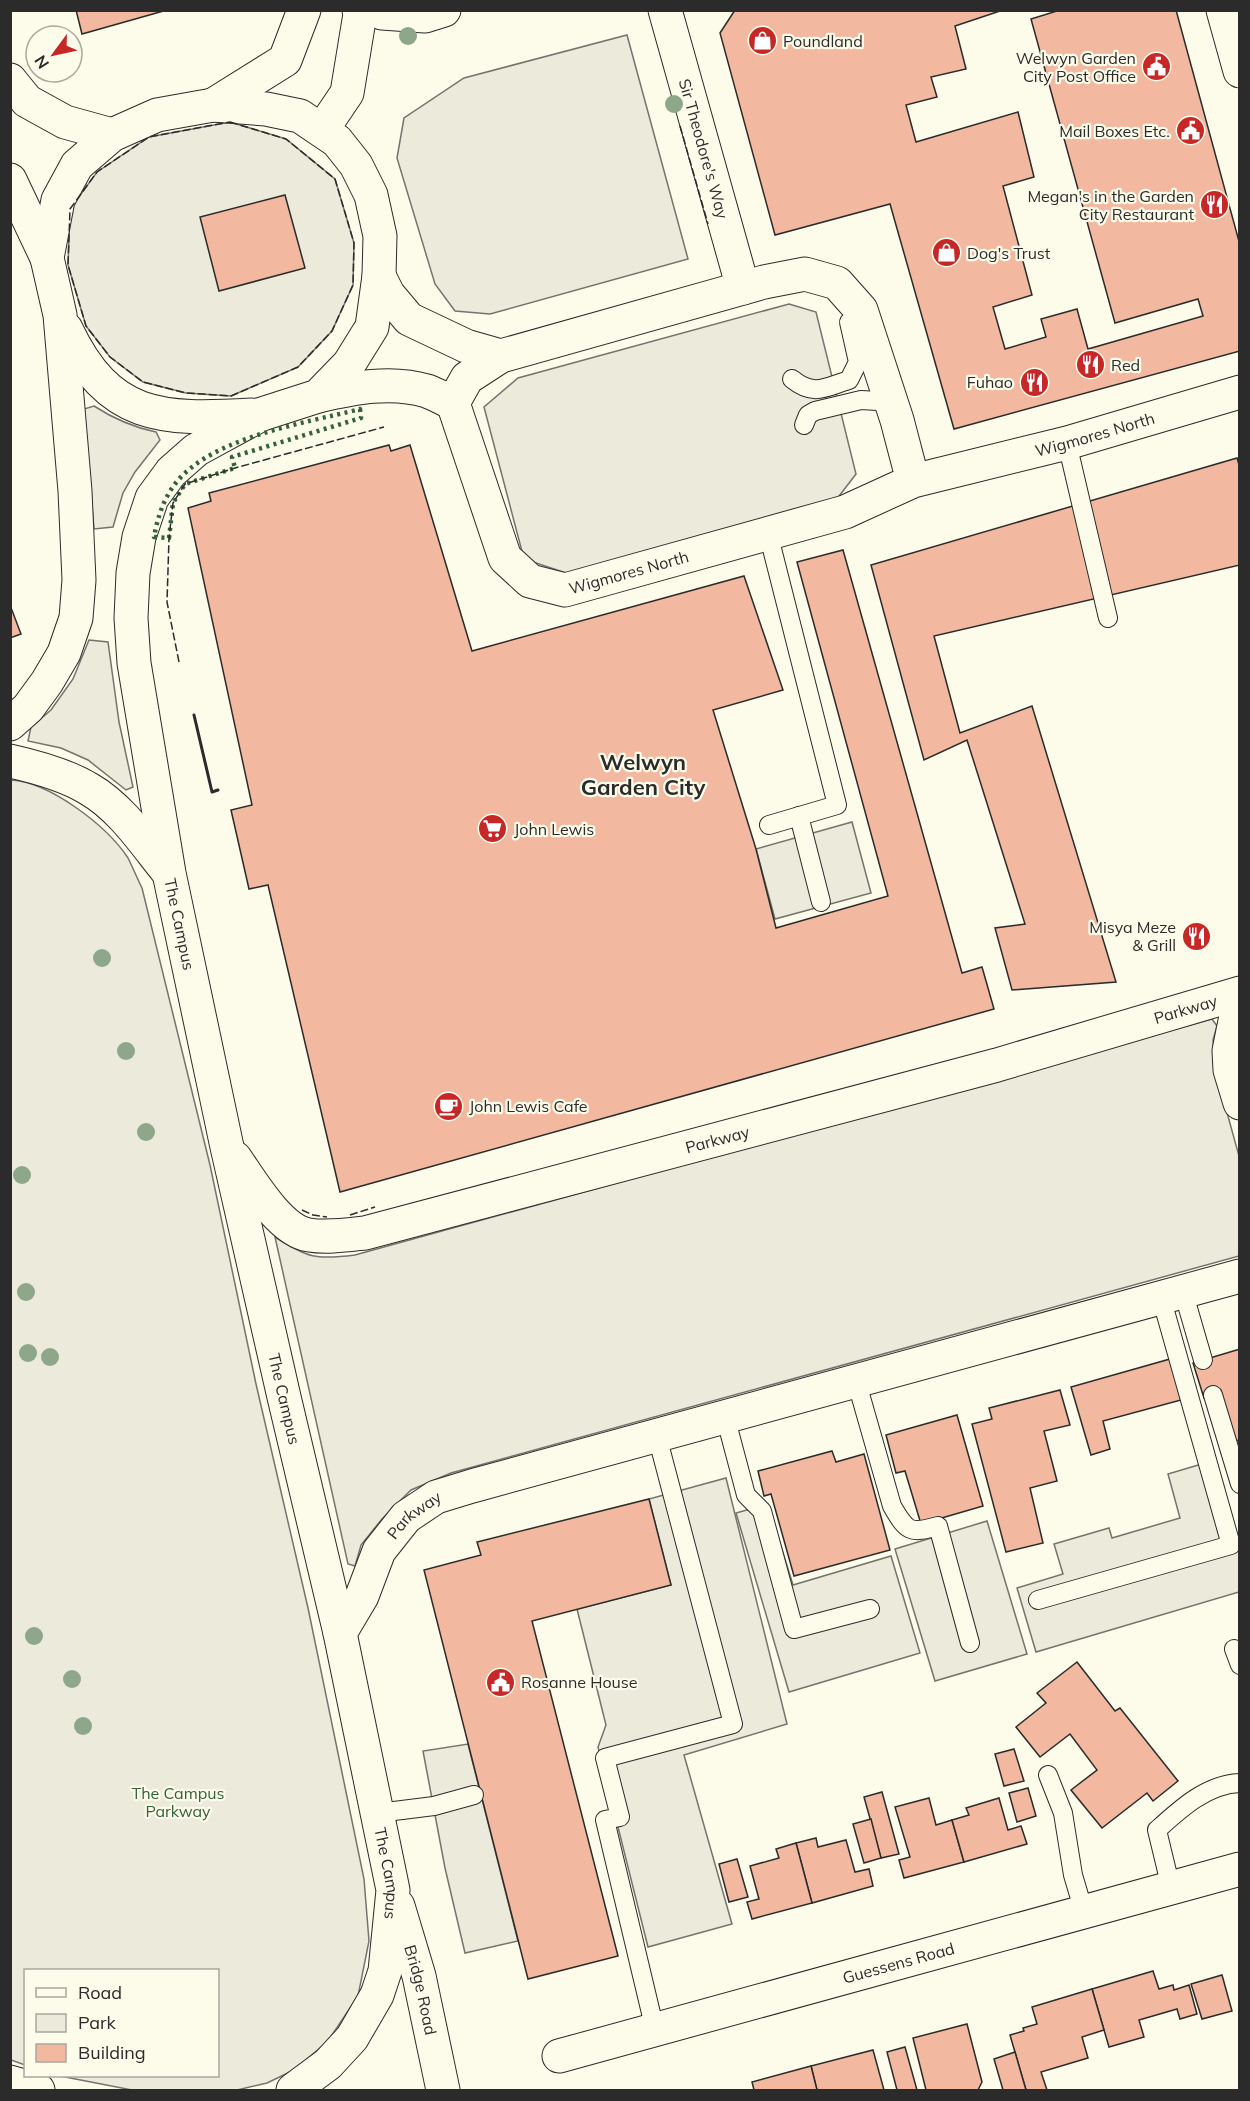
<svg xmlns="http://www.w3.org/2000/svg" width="1250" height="2101" viewBox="0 0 1250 2101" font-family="Mulish,sans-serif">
<rect width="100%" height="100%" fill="#fdfbea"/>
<g fill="#ecebdb" stroke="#74746e" stroke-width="1.5">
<polygon points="627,35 688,259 490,314 455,311 435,284 397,158 404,118 464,78"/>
<polygon points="230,122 286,139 335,179 354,243 353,285 332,331 298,367 231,396 186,393 143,382 110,357 86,326 68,265 70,209 97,172 149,137"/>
<path d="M94,406C114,419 132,427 156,432L160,440L135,472L123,493L113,527L94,529L84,409Z"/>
<polygon points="89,640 108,642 119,722 133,787 126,790 88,760 61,748 28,741 31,727 51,710 73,679"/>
<path d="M11,780C50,782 107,826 128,858C133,868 137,878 142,888L210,1165L256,1384L308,1608L364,1879L369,1941L358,1996L328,2041L294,2070L267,2083L237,2090H132L60,2076H218V1970H26L25,2065L11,2060Z"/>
<path d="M1212,1019L1217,1026L1213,1040L1215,1069L1239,1156V1256L451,1473L411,1490L382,1519L361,1545L355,1566L348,1564L275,1237C308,1258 316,1260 355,1255Z"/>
</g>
<g fill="#eceadb" stroke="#74746e" stroke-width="1.5">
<polygon points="789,304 816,312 856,474 836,500 569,574 524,559 484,407 518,378"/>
<polygon points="852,822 871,893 775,919 756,849"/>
<polygon points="1215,1460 1239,1543 1239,1592 1036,1652 1017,1588 1063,1574 1054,1544 1109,1528 1112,1538 1180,1518 1168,1474"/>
<polygon points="726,1478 787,1724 684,1755 732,1924 648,1947 598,1747 606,1725 577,1609 671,1585 649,1499"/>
<polygon points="768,1504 793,1585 891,1556 920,1653 789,1692 736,1513"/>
<polygon points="987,1521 1027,1654 935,1681 895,1549"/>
<polygon points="468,1744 518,1941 465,1953 445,1868 423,1751"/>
</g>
<g fill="#f2b8a0" stroke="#2b2b2b" stroke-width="1.5">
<polygon points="76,10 167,10 82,34"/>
<polygon points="735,10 1003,10 955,26 966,69 931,77 937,97 906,105 916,142 1018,112 1034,177 1003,186 1032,295 993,307 1005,349 1046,337 1041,319 1077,309 1088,349 1203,316 1198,299 1115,323 1031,19 1060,10 1176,10 1240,245 1240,351 954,429 890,204 775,235 720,33"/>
<polygon points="285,195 305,268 219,291 200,217"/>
<polygon points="389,445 391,451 410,445 472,651 744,576 783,690 713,710 756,849 776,928 888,896 797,562 843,550 962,973 982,967 994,1009 340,1192 268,885 249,889 231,810 252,805 188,508 211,501 209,493"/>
<polygon points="1237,458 1240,468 1240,565 934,636 960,733 1032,706 1116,982 1012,990 995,928 1025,924 967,740 924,760 871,565"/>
<polygon points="10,605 21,634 10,638"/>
<polygon points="1240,1349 1240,1440 1234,1441 1220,1393 1204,1398 1193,1363"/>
<polygon points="1170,1359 1181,1400 1103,1421 1110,1449 1091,1455 1071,1387"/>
<polygon points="1060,1390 1070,1425 1044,1431 1057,1481 1030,1488 1043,1543 1006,1552 972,1424 992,1419 989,1408"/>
<polygon points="957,1415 983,1506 921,1524 905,1471 896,1473 886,1435"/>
<polygon points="832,1451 836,1462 864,1454 890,1550 794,1576 771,1494 764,1496 758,1471"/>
<polygon points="649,1499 671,1585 532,1621 618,1956 528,1979 424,1570 481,1555 477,1542"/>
<polygon points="1077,1662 1115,1711 1120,1708 1178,1781 1153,1801 1147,1793 1102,1828 1071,1790 1097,1770 1070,1734 1040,1757 1016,1727 1046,1703 1037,1693"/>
<polygon points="1014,1749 1024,1781 1004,1786 995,1754"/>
<polygon points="1028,1788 1036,1816 1017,1822 1009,1793"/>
<polygon points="882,1792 899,1854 881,1858 864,1797"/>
<polygon points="929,1798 936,1825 952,1820 964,1862 904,1878 899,1860 910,1857 895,1807"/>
<polygon points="999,1798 1008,1830 1021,1826 1027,1844 964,1862 952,1820 969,1815 966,1808"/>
<polygon points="871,1819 881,1858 864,1863 853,1824"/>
<polygon points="816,1838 818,1847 846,1840 855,1872 869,1869 873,1886 812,1903 796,1843"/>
<polygon points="796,1843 812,1903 752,1919 747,1902 759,1899 750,1866 779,1858 776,1849"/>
<polygon points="737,1859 748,1897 729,1902 719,1864"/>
<polygon points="1153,1971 1159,1989 1173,1985 1174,1990 1189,1985 1197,2014 1180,2019 1177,2009 1139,2020 1144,2037 1109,2047 1092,1989"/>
<polygon points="1222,1975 1232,2011 1202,2019 1191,1984"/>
<polygon points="1092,1989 1104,2030 1082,2037 1088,2058 1041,2072 1047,2090 1026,2090 1010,2035 1024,2031 1023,2028 1037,2024 1032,2007"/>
<polygon points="967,2024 982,2082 978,2090 926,2090 913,2038"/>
<polygon points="905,2047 917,2090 897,2090 887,2052"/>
<polygon points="873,2050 884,2090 817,2090 811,2066"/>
<polygon points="1015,2052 1026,2090 1003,2090 994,2059"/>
<polygon points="811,2066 817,2090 754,2090 752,2082"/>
</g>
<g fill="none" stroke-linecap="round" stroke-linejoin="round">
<defs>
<g id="lane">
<path d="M792,379C814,397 826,387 849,380L858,362L849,322"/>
<polyline points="804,425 808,415 815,411 861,400 878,401 894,409"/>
<polyline points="1067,443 1108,618"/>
<polyline points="768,533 837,805 769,825"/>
<polyline points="799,816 821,902"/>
<polyline points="1183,1291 1203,1360"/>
<path d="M856,1380L892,1506C907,1532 910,1534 938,1526L970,1643"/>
<polyline points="1213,1395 1240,1484"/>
<polyline points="725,1416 746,1495 762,1511 794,1629 870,1609"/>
<polyline points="1038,1600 1231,1545 1161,1297"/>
<polyline points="1234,1649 1240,1665"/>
<polyline points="1048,1775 1063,1813 1073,1875 1084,1912"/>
<polyline points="378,1813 434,1806 474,1795"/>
<path d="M1171,1888L1157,1830C1180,1809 1207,1784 1240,1783"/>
<polyline points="655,2030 605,1820 620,1817 605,1758 733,1724 657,1436"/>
</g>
<g id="street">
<path id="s1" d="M665,10L743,288"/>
<polyline points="382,13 425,16 444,10"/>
<polyline points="379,276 388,294 409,319 466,346 501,356"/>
<path d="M318,396C353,388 391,380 427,391C435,394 444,399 453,403"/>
<path id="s2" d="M913,481L897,420L861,310L837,283L805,274L764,282L501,356L467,378L453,403L505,558L530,581L565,590L845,512L913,481L1067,443L1240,392"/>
<path id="s3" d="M559,2056L1240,1869"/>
</g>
<g id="secondary">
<polyline points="1223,10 1240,71"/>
<polyline points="10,80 27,101 65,122 112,135"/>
<polyline points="213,105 285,60 304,10"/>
<polyline points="322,130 347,93 360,14 359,10"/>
<polyline points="10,180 47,258"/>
<path d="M66,329C109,420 161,420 252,415"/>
<path id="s4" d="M10,724L28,708L47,682L64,653L76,618L79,580L75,491L60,315L47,258L58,200L77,165L112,135L157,115L213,105L266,109L300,116L337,141L356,165L371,195L380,236L379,276L372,327L349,364L318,396L262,414L196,450L171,472L152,498L139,537L133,573L131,618L134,663L169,873L227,1147L284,1397L340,1633L393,1890L385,1971L377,1995L352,2038L328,2064L293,2090"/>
<path d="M10,761C37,767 66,775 89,789C122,808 145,844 168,872"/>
<polyline points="1240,996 1229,1051 1230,1070 1240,1103"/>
<path id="s5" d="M235,1158C251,1181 280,1231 309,1235C327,1238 347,1235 365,1233L997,1065L1240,993"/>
<path id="s6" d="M340,1633L362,1596L379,1551L406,1517L436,1497L472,1486L1240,1276"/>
<path id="s7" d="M398,1906L419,1976L443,2090"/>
<polyline points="10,2082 38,2090"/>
</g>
</defs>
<use href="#lane" stroke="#2b2b2b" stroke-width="20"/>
<use href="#street" stroke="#2b2b2b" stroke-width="35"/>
<use href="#secondary" stroke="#2b2b2b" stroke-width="35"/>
<use href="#lane" stroke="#fdfbea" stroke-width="18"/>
<use href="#street" stroke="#fdfbea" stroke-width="33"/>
<use href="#secondary" stroke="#fdfbea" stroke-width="33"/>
<path stroke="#34623c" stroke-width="4.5" stroke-dasharray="3 4.5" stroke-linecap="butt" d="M360,409L361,418L232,457L235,468L185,484L173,503L169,538L154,537C157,521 161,507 169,493C200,438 303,424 360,409Z"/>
<g stroke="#2b2b2b" stroke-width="1.5" stroke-dasharray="8 3" stroke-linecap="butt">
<polygon points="230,122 286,139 335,179 354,243 353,285 332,331 298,367 231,396 186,393 143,382 110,357 86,326 68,265 70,209 97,172 149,137"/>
<polyline points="680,126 708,224"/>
<polyline points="179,662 167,602 169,538 173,503 185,484 235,468 384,427"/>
<polyline points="302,1210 313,1215 327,1217"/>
<polyline points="350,1215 375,1207"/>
</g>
<polyline stroke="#2b2b2b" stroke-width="3" points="194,715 212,792 218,790"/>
</g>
<g fill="#8ea78a">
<circle cx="408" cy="36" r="9"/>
<circle cx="674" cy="104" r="9"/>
<circle cx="102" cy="958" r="9"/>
<circle cx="126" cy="1051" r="9"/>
<circle cx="146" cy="1132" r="9"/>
<circle cx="22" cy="1175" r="9"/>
<circle cx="26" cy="1292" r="9"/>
<circle cx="28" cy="1353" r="9"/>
<circle cx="50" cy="1357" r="9"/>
<circle cx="34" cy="1636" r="9"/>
<circle cx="72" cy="1679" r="9"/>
<circle cx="83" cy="1726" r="9"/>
</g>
<defs>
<symbol id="shop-disc" viewBox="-11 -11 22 22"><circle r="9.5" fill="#c62828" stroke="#fdfbea"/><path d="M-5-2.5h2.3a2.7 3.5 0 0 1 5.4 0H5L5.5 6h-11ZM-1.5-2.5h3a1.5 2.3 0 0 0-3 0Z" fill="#fff"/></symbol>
<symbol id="civic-disc" viewBox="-11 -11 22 22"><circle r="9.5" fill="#c62828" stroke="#fdfbea"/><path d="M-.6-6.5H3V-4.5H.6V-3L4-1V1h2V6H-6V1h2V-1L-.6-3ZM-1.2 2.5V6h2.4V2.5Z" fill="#fff"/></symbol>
<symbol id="restaurant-disc" viewBox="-11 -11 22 22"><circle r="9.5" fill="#c62828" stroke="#fdfbea"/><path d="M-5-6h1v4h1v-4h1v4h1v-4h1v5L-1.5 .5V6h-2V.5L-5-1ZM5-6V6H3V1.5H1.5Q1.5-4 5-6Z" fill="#fff"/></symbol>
<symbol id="supermarket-disc" viewBox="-11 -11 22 22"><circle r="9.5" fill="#c62828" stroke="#fdfbea"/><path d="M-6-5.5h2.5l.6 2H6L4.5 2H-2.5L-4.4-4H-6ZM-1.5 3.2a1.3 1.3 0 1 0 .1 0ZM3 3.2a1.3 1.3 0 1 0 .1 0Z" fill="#fff"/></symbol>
<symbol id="cafe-disc" viewBox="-11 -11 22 22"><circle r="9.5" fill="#c62828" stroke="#fdfbea"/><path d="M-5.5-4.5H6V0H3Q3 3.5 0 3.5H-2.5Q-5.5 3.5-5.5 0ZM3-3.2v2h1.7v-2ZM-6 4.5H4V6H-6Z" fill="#fff"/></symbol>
</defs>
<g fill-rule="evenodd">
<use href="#shop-disc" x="746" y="24" width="33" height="33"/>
<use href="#civic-disc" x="1140" y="50" width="33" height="33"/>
<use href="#civic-disc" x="1174" y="114" width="33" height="33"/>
<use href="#restaurant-disc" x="1198" y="188" width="33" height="33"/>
<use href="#shop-disc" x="930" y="236" width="33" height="33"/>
<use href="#restaurant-disc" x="1074" y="348" width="33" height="33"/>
<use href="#restaurant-disc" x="1018" y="366" width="33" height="33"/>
<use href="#supermarket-disc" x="476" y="812" width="33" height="33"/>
<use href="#restaurant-disc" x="1180" y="920" width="33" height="33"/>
<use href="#cafe-disc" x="432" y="1090" width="33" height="33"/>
<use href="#civic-disc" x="484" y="1666" width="33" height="33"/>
</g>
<g text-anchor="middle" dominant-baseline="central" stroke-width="4.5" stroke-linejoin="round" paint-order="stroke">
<g font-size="16" fill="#2b2b2b" stroke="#fdfbea" text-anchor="start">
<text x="783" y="41">Poundland</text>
<text x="1136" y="58" text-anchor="end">Welwyn Garden<tspan x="1136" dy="18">City Post Office</tspan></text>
<text x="1170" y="131" text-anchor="end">Mail Boxes Etc.</text>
<text x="1194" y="196" text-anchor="end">Megan's in the Garden<tspan x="1194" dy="18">City Restaurant</tspan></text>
<text x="967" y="253">Dog's Trust</text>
<text x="1111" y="365">Red</text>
<text x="1013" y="382" text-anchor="end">Fuhao</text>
<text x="514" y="829">John Lewis</text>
<text x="1176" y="927" text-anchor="end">Misya Meze<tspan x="1176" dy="18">&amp; Grill</tspan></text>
<text x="469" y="1106">John Lewis Cafe</text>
<text x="521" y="1682">Rosanne House</text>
</g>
<g font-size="16" fill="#2b2b2b" stroke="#fdfbea">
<text stroke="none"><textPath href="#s1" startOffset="144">Sir Theodore's Way</textPath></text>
<text stroke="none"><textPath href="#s2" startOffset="1419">Wigmores North</textPath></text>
<text stroke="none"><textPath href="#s2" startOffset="932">Wigmores North</textPath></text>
<text stroke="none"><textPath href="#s4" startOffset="1791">The Campus</textPath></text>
<text stroke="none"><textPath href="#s5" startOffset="1016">Parkway</textPath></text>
<text stroke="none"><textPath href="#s5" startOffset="530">Parkway</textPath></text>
<text stroke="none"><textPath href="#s4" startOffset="2277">The Campus</textPath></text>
<text stroke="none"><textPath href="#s6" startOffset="142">Parkway</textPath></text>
<text stroke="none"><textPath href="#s4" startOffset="2763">The Campus</textPath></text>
<text stroke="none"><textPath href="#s3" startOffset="352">Guessens Road</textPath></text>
<text stroke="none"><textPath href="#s7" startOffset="87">Bridge Road</textPath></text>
</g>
<g font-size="16" fill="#34623c" stroke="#fdfbea">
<text x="178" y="1793">The Campus<tspan x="178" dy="18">Parkway</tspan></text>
</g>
<g font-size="22" font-weight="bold" fill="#2b2b2b" stroke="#fdfbea">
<text x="643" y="762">Welwyn<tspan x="643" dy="25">Garden City</tspan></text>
</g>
</g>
<rect width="1250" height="2101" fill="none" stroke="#2b2b2b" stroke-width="24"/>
<rect x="24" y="1969" width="195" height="108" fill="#fdfbea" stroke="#a9a89e" stroke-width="1.5"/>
<rect x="36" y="1988" width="30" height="9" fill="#fdfbea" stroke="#a9a89e" stroke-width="1.5"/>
<text x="78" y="1999" font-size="18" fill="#2b2b2b">Road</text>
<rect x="36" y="2014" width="30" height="18" fill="#ecebdb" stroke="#a9a89e" stroke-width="1.5"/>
<text x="78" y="2029" font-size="18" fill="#2b2b2b">Park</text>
<rect x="36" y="2044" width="30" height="18" fill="#f2b8a0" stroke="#a9a89e" stroke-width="1.5"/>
<text x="78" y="2059" font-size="18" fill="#2b2b2b">Building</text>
<g transform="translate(54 54) rotate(237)"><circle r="28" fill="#fdfbea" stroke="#a9a89e" stroke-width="1.5"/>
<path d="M0-4.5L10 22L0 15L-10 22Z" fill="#c62828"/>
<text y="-9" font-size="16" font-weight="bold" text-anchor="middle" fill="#2b2b2b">N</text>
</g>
</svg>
